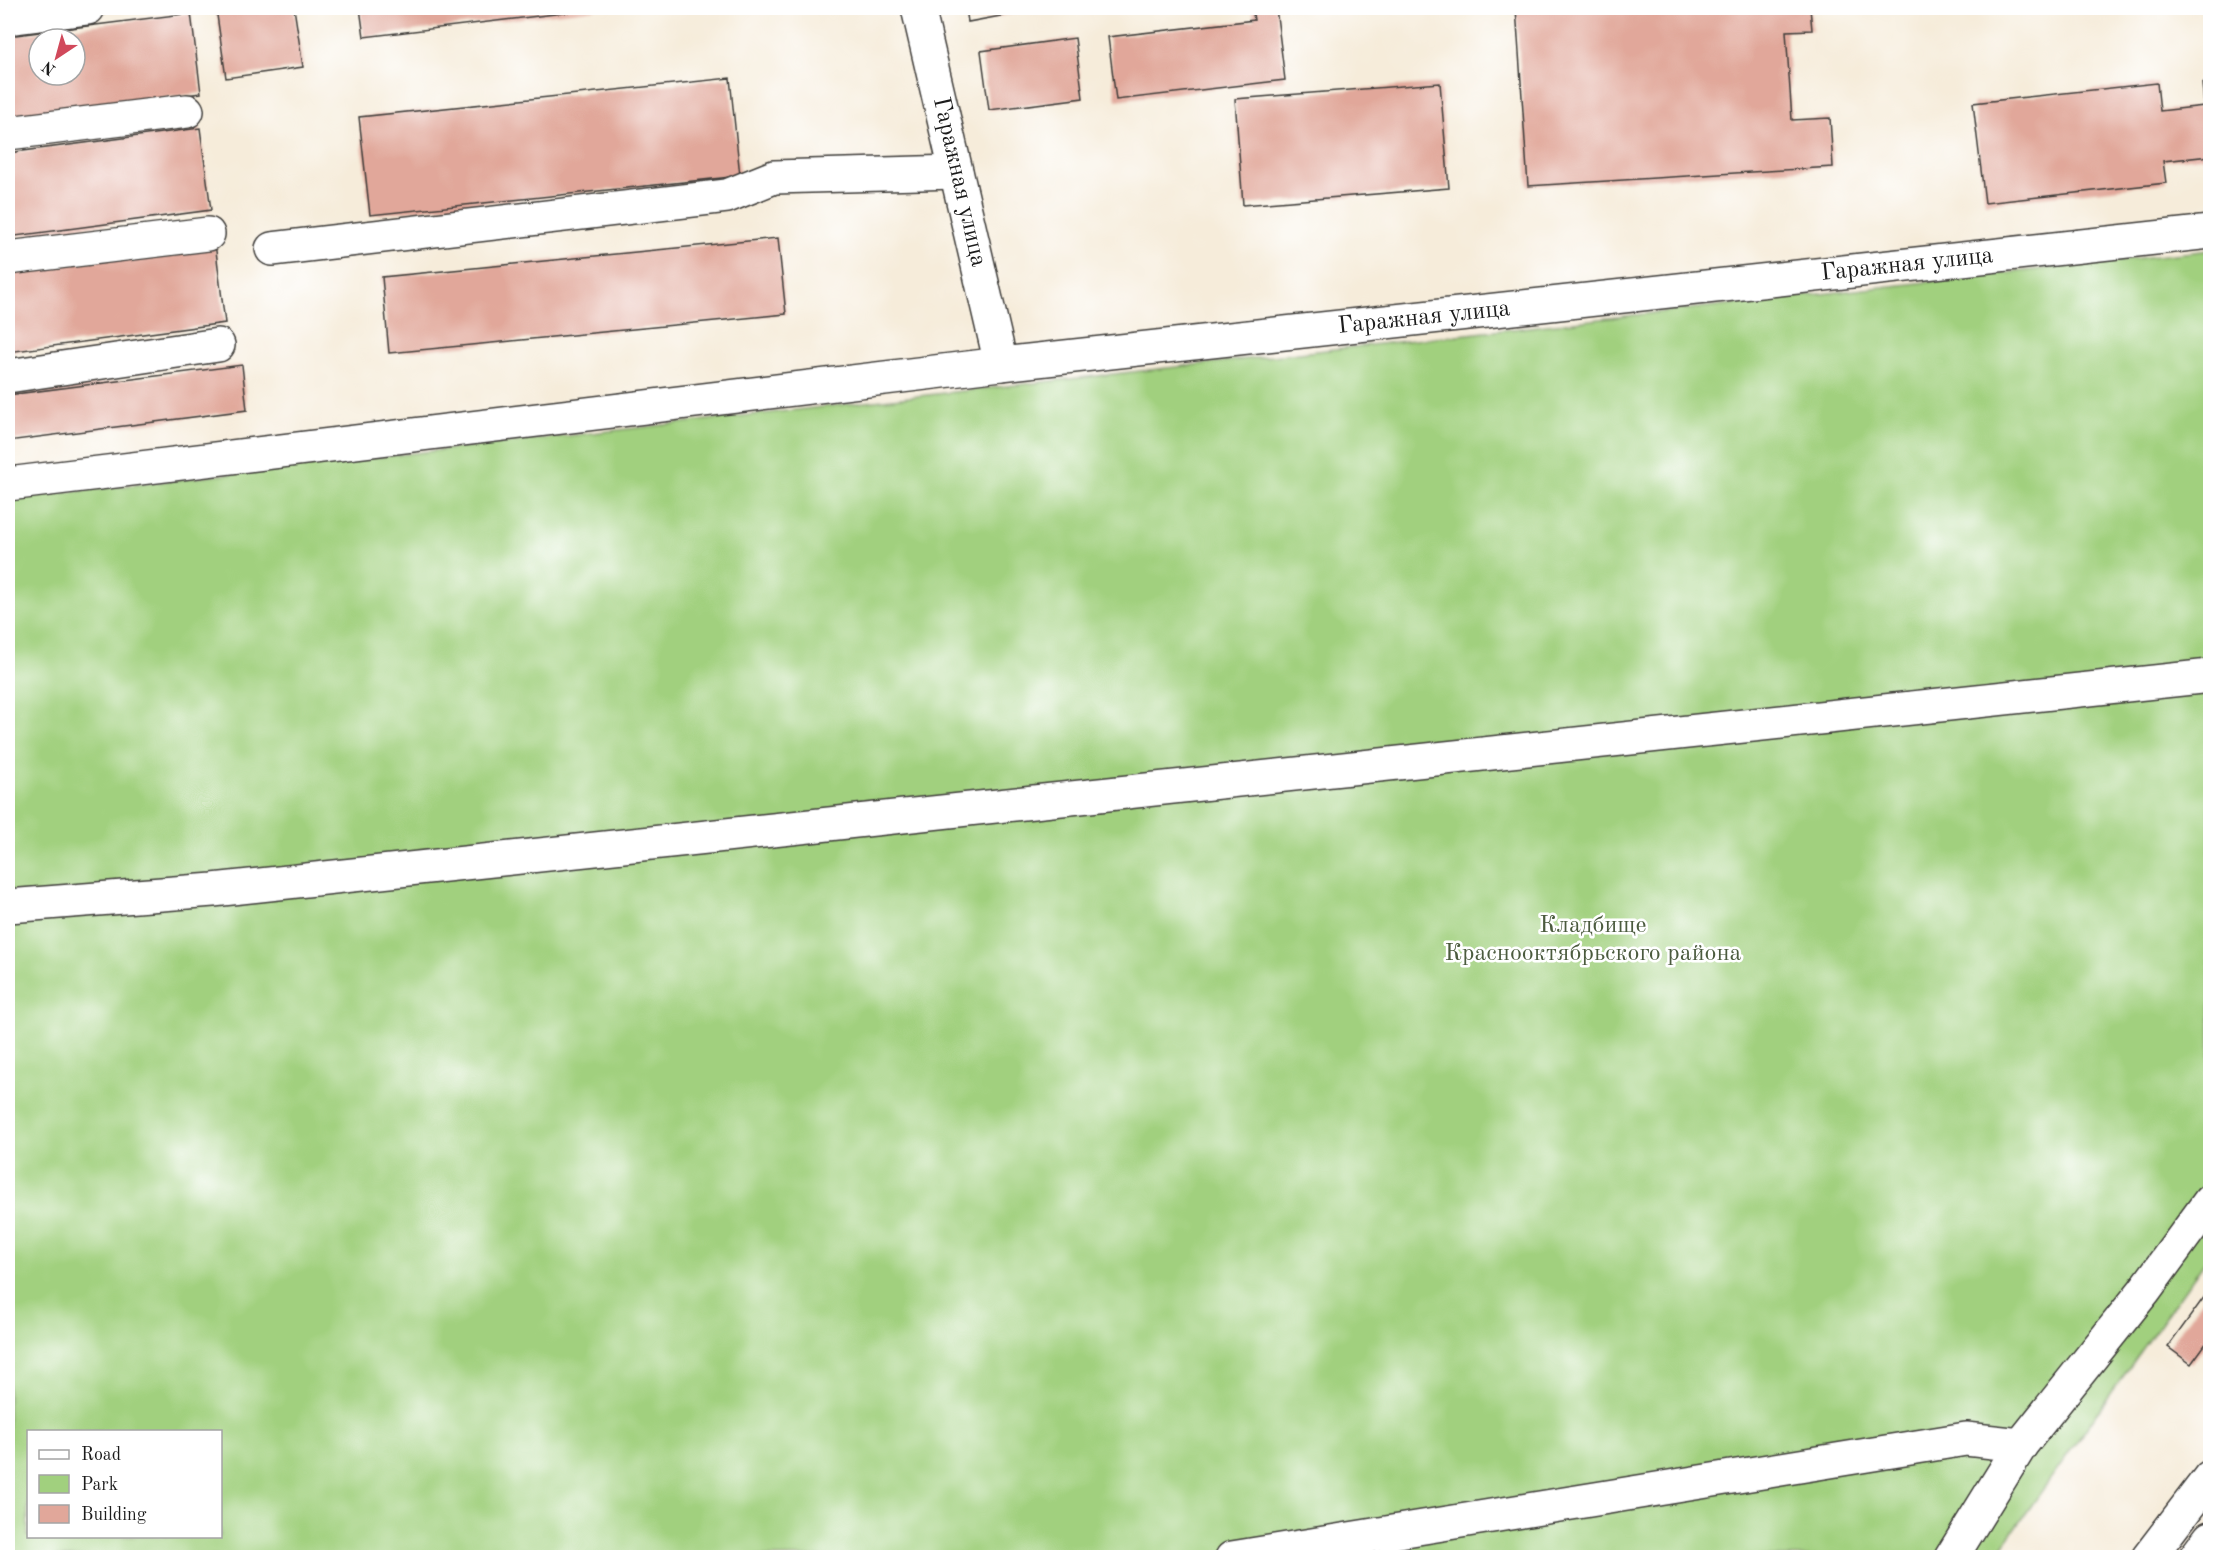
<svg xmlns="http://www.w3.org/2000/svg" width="2218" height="1565" viewBox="0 0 2218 1565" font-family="'Old Standard TT',serif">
<rect width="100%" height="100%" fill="#fff"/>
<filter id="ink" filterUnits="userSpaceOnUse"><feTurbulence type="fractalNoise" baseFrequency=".0167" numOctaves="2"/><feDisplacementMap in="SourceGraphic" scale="12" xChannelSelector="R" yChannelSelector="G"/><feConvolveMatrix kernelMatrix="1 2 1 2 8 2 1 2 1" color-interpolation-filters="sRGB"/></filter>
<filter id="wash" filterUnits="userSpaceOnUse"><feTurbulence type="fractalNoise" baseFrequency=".008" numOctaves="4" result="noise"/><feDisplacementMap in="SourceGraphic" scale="24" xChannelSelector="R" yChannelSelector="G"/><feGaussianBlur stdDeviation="1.35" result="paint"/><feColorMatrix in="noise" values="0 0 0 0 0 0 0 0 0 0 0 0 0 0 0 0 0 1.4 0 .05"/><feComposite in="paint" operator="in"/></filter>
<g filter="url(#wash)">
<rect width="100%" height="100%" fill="#f6ecda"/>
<path fill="#a1d07e" stroke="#5e764d" stroke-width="1.5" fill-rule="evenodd" d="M2210,250V1254L1995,1557H8V499ZM28,1432H220V1536H28Z"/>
<g id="blocks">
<g fill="#e1a79a" fill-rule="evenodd">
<polygon points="216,8 294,8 303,67 226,78"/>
<polygon points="360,8 596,8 596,9 364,37"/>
<polygon points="966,8 1039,8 1039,9 968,22"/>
<polygon points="1252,8 1276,8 1285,80 1116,100 1108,37 1254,20"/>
<polygon points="1516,8 1810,8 1812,30 1786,31 1792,120 1830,118 1833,167 1528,186"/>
<path d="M191,13L201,93L8,118V36ZM39,39H75V75H39Z"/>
<polygon points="1075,38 1083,98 989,110 981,51"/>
<polygon points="730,78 740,176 370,215 359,117"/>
<polygon points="2210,82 2210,156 2163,161 2166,183 1985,203 1973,103 2157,83 2160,111 2204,106 2202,83"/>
<polygon points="1440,83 1449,188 1243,205 1235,99"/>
<polygon points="200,128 211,210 8,237 8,153"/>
<polygon points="778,238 786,314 389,353 382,277"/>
<polygon points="215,243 225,323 8,352 8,270"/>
<polygon points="242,365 247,410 8,441 8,395"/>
<polygon points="2210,1289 2210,1338 2191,1364 2168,1347"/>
</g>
</g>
</g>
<g filter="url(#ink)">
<use href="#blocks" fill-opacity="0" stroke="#3d3b38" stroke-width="1.5"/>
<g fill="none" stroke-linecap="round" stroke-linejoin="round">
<defs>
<g id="minor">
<polyline points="918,8 1001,364 2210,232"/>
<polyline points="8,18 88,8"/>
<polyline points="8,133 187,111"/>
<polyline points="272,249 727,196 774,177 956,172"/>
<polyline points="8,258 208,234"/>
<polyline points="8,376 218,345"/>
<polyline points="8,484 1001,364"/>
<polyline points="8,906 213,890 2210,676"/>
<polyline points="2021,1445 2144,1291 2210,1201"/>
<polyline points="1232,1558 1966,1439 2021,1445 1951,1558"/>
</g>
<g id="highway">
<polyline points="2148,1558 2210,1477"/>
<polyline points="2195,1558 2210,1538"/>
</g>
</defs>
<use href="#minor" stroke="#3d3b38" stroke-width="36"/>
<use href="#highway" stroke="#3d3b38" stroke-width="36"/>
<use href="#minor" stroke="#fff" stroke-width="33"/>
<use href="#highway" stroke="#fff" stroke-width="33"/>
</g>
</g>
<g text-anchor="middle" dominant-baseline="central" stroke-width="5" stroke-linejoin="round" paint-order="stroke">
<g font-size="24" fill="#1c1c1c" stroke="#fff">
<text transform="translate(959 182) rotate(77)">Гаражная улица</text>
<text transform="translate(1907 265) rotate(-6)">Гаражная улица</text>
<text transform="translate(1424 318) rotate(-6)">Гаражная улица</text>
</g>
<g font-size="24" fill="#4b5b3e" stroke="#fff">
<text x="1593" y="926">Кладбище<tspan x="1593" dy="28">Краснооктябрьского района</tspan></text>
</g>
</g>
<rect width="2218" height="1565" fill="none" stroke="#fff" stroke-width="30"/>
<rect x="27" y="1430" width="195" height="108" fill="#ffffff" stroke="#a4a4a4" stroke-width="1.5"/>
<rect x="39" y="1450" width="30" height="9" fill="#ffffff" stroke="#a4a4a4" stroke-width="1.5"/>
<text x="81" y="1460" font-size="18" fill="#1c1c1c">Road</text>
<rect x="39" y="1475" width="30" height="18" fill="#a1d07e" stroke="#a4a4a4" stroke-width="1.5"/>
<text x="81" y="1490" font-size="18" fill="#1c1c1c">Park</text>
<rect x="39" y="1505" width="30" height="18" fill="#e1a79a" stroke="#a4a4a4" stroke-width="1.5"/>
<text x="81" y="1520" font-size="18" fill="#1c1c1c">Building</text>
<g transform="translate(57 57) rotate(216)"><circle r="28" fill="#ffffff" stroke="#a4a4a4" stroke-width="1.5"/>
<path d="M0-4.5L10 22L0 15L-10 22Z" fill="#d1495b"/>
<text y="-9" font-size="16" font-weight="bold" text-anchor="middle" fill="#1c1c1c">N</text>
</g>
</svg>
